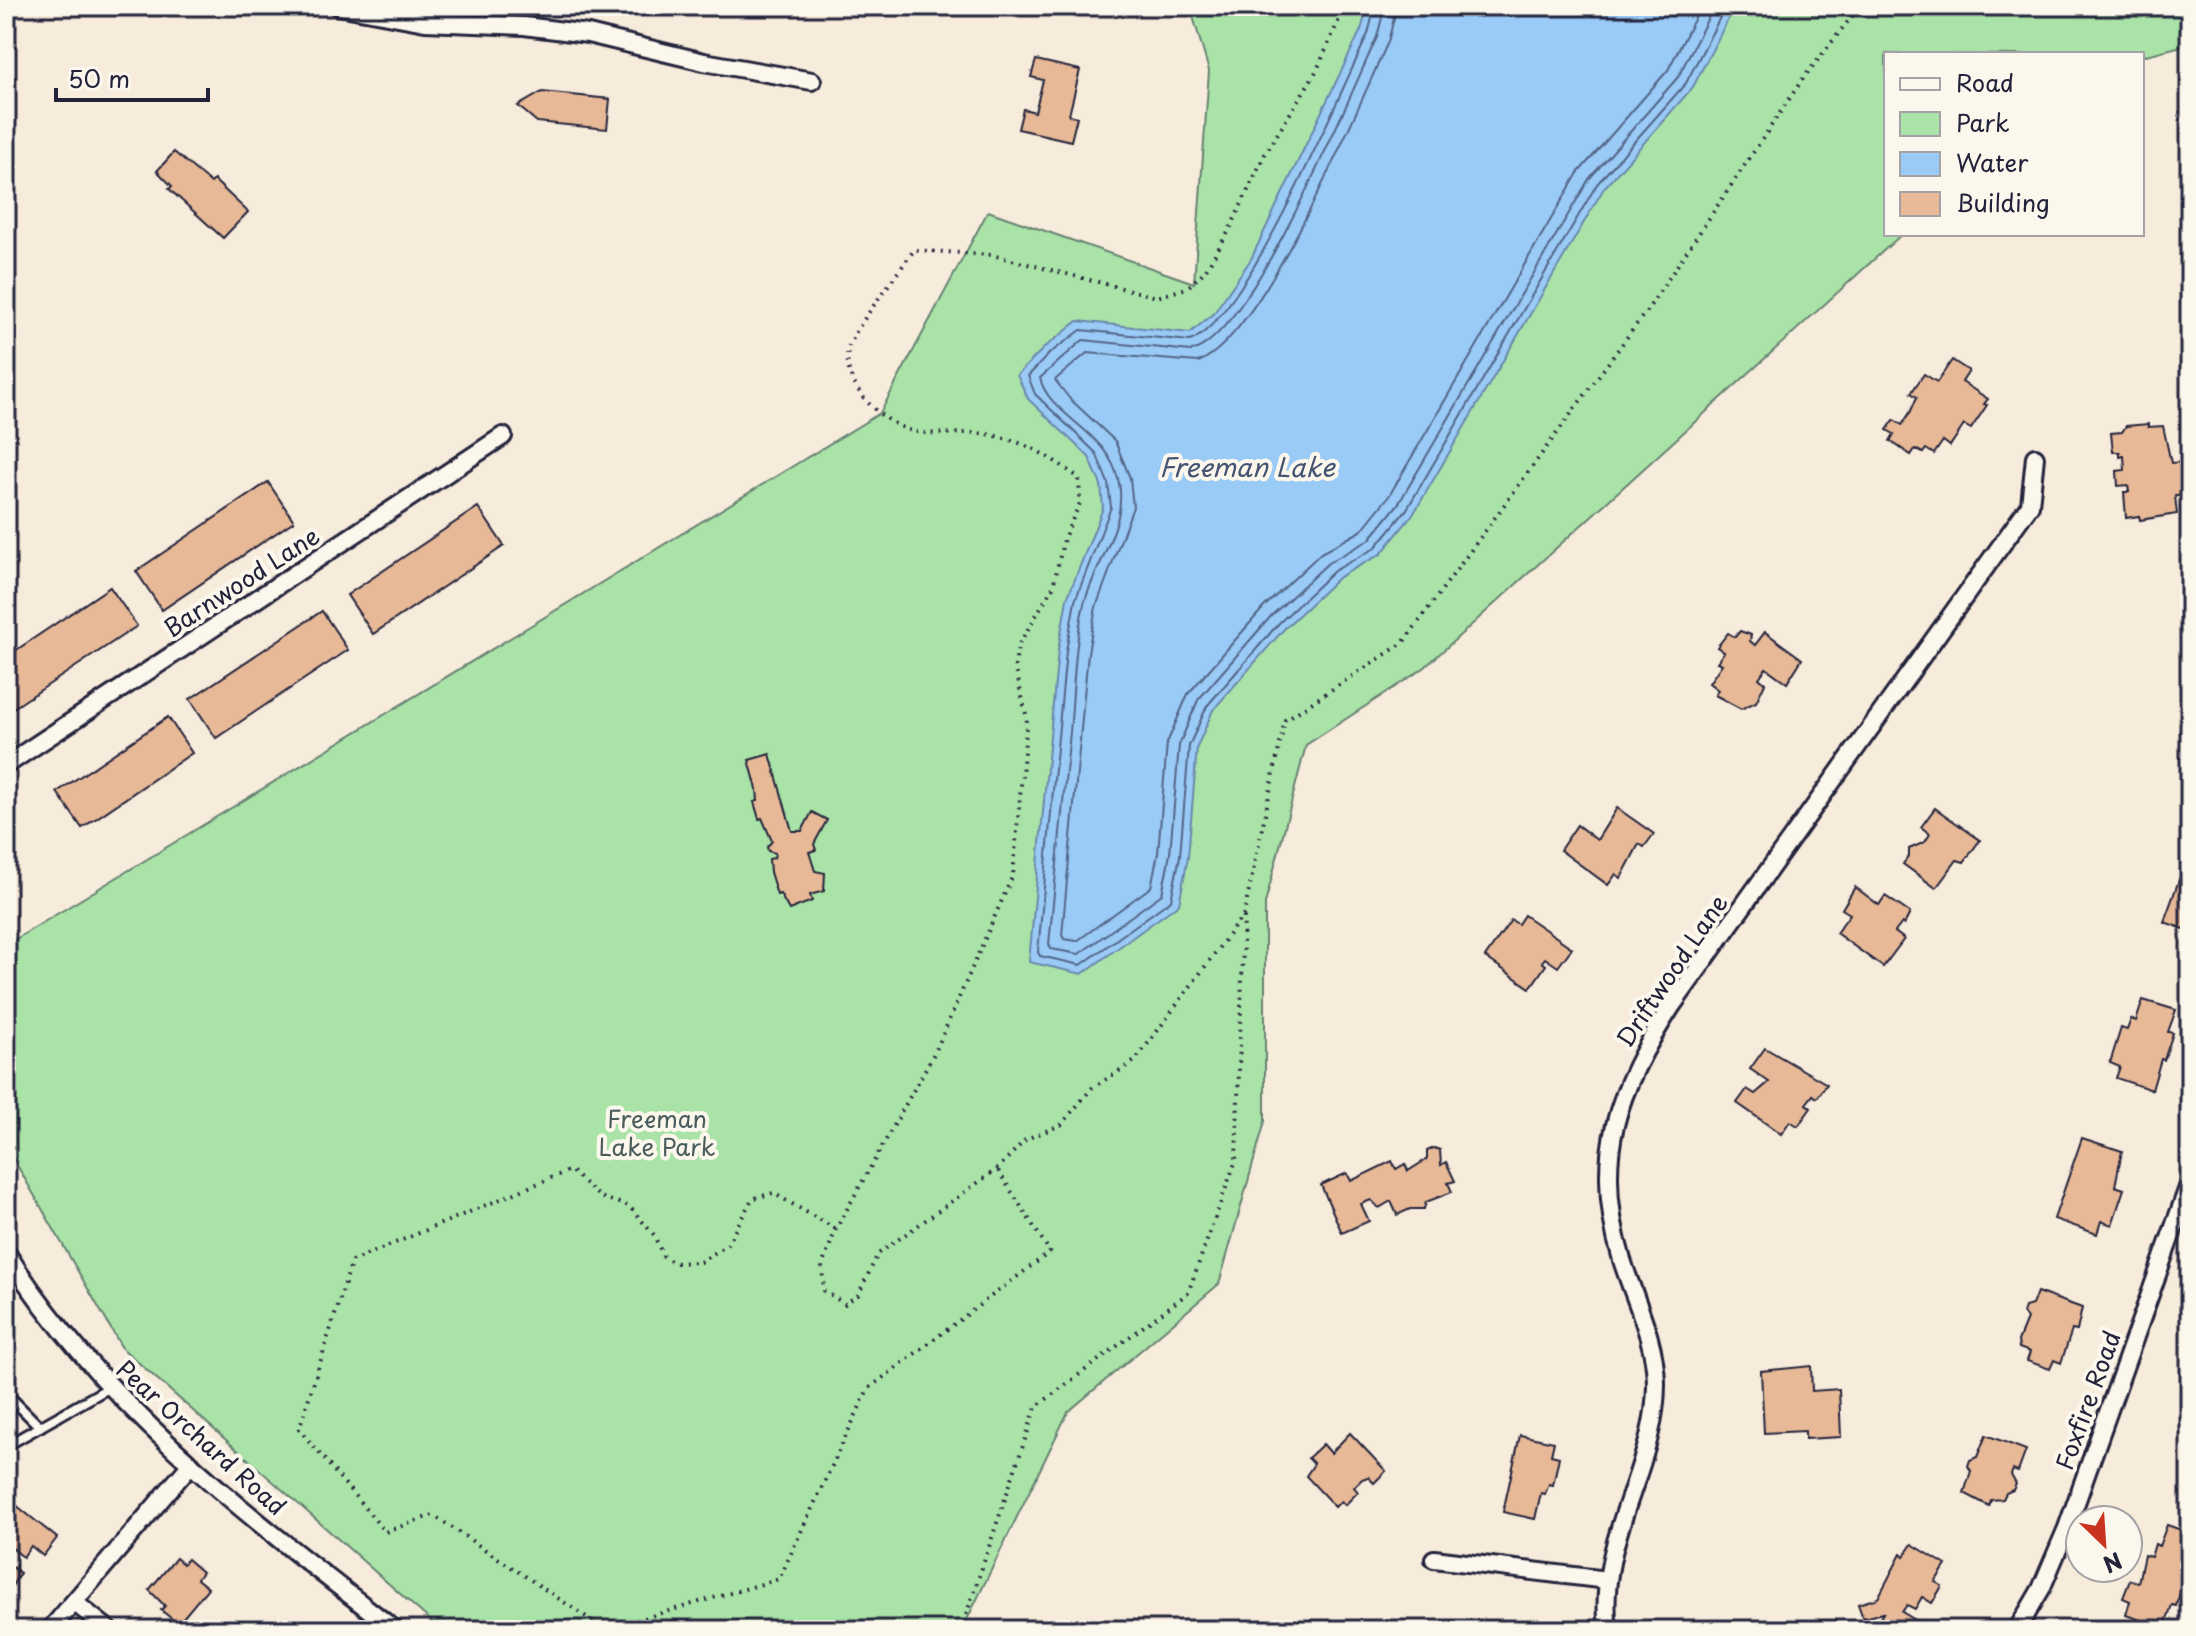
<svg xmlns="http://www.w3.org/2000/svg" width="2196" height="1636" viewBox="0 0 2196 1636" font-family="'Playpen Sans',sans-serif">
<rect width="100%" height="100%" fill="#f7ebdb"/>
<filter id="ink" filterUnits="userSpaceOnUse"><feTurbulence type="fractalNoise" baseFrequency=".0125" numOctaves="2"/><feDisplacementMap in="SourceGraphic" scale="16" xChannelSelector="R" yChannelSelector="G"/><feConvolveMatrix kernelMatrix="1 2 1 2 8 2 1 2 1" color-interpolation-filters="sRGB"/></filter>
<g filter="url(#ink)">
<polygon fill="#aae3a8" stroke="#668272" stroke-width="2" points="1190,6 2190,6 2190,44 2142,56 1886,54 1886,234 1902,234 1424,668 1306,745 1265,904 1265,1121 1219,1284 1068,1412 962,1630 441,1630 122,1348 6,1146 6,945 880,413 988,211 1194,283 1209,71"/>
<polygon fill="#9acaf6" stroke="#6a87ab" stroke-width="2" points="1368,6 1735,6 1693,87 1604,188 1414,513 1381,554 1339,577 1285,628 1213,710 1197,747 1188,857 1179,904 1082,974 1029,962 1058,650 1067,599 1103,508 1101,485 1089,457 1028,399 1017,375 1045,347 1078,321 1190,333 1214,313 1251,259 1361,30"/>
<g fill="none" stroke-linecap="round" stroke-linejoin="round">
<g stroke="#526586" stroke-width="2">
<path d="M1375,6L1368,34C1339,95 1246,319 1190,341L1081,330L1050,353L1028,376L1035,394L1096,453L1108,483L1111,507L1075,601L1066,651L1038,952L1040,956L1081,965L1171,900L1180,856L1189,746L1207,706L1279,623L1334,571L1375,548L1407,509L1597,184L1686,83L1726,6"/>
<path d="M1385,6L1377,37C1349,97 1250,338 1191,351L1083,340L1040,378C1049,417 1109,430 1119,483C1127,526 1095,564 1084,604C1074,646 1074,689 1070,732C1063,803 1056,873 1049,944L1051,949L1079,954L1162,894L1170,854L1179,745L1198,700L1272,615L1328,563L1369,540L1399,503L1589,179L1678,77L1714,6"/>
<path d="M1397,6L1388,42C1356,111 1263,337 1198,362L1087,353L1055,380L1069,398L1115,441L1130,478L1133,507L1096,607L1088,653L1062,935L1064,939L1077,941L1151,887L1158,853L1167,743L1188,694L1264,607L1321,553L1361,531L1389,496L1578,173L1668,70L1701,6"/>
</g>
</g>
<g fill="#e7b997" stroke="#22223b" stroke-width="2">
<polygon points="1036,60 1080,70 1069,115 1077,117 1071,141 1018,129 1023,109 1035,112 1043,80 1031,77"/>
<polygon points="542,92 610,99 607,129 537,122 518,106"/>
<polygon points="174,152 211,183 214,180 248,212 223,238 169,189 172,186 157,171"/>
<polygon points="1952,360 1969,371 1962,382 1988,399 1984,404 1987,405 1971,429 1964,425 1950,446 1943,441 1934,454 1926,449 1923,453 1915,449 1911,455 1890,441 1894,434 1887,430 1894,420 1902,425 1911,411 1917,397 1911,393 1924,374 1937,382"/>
<polygon points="2148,424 2148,427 2163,426 2171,463 2190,461 2190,495 2175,496 2177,514 2140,520 2139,516 2126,518 2124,492 2129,492 2128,485 2118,486 2117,471 2125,470 2124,456 2120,457 2120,452 2113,452 2111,433 2122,432 2126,426"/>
<polygon points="268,482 294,521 162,610 136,571"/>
<polygon points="478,507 504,546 373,634 347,595"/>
<polygon points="110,587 137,626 6,713 6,657"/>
<polygon points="322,611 348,650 216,738 190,699"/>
<polygon points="1740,631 1751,635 1750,641 1755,645 1765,632 1802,659 1787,683 1766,668 1759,678 1765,683 1756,702 1741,709 1715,695 1718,690 1709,683 1722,664 1717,662 1724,652 1717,647 1728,633 1735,637"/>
<polygon points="168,717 192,753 82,828 57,792"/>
<polygon points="770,754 792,831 802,831 812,812 827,820 814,844 816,850 809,852 815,871 825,873 824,891 810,895 812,901 789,910 780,894 777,895 770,872 769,859 774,858 775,853 768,851 767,847 772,841 762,818 759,819 754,802 758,801 757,789 749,760"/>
<polygon points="1617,808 1654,834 1644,847 1639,844 1621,878 1616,874 1608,885 1560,850 1577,825 1597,840"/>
<polygon points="1935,808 1980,840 1964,862 1957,860 1936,888 1903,864 1909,856 1909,849 1925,842 1930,834 1921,827"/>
<polygon points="2190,849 2190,931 2164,922"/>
<polygon points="1855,887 1879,905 1885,896 1910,913 1904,925 1902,923 1895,932 1904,939 1883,967 1836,933 1850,914 1842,909"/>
<polygon points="1524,915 1572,948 1558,967 1545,958 1542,962 1546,965 1530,988 1485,957 1511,920 1518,924"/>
<polygon points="2143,1000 2176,1010 2168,1032 2173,1033 2164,1060 2161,1059 2152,1090 2116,1078 2120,1067 2110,1063 2121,1028 2127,1030 2131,1019 2136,1021"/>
<polygon points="1765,1048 1827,1084 1817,1098 1813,1095 1806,1104 1811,1108 1798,1126 1790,1121 1781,1134 1737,1103 1747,1089 1755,1094 1769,1082 1750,1069"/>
<polygon points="2082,1138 2122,1151 2115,1186 2124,1189 2112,1225 2101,1221 2097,1234 2054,1219"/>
<polygon points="1434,1148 1440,1150 1441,1165 1446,1162 1455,1181 1448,1183 1452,1192 1426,1202 1424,1209 1410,1209 1397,1215 1391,1201 1379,1208 1371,1200 1361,1204 1369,1221 1342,1233 1321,1185 1347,1173 1351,1181 1392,1161 1396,1169 1405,1164 1408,1171 1427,1159 1427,1151"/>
<polygon points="2037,1292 2082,1308 2077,1331 2072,1330 2061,1363 2054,1360 2050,1369 2027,1361 2030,1352 2019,1348 2018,1341 2027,1319 2023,1313 2025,1307 2032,1305"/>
<polygon points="1811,1366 1812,1391 1839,1389 1841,1437 1805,1439 1805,1431 1764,1433 1761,1371"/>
<polygon points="1350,1433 1386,1471 1374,1483 1368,1477 1362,1479 1354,1487 1358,1492 1345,1505 1341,1501 1335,1507 1306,1476 1314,1464 1308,1458 1323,1444 1331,1453"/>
<polygon points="1520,1435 1554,1442 1551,1455 1559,1457 1553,1485 1549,1484 1545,1494 1541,1493 1535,1519 1503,1512"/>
<polygon points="1986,1435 2026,1450 2018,1472 2013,1470 2011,1475 2016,1484 2013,1490 2006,1493 2003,1499 1991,1500 1989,1506 1964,1493 1971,1471 1968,1466 1970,1460 1977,1457"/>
<polygon points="6,1497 57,1538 43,1556 31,1546 23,1557 6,1543"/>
<polygon points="2167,1525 2190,1533 2190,1560 2176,1606 2172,1605 2164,1628 2126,1615 2130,1601 2123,1598 2130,1580 2138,1583 2144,1555 2151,1557 2155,1544 2159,1546"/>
<polygon points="1912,1544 1946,1565 1935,1582 1942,1586 1932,1603 1922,1597 1915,1609 1907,1605 1902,1612 1932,1630 1873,1630 1883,1613 1863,1618 1858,1604 1878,1598 1901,1554 1904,1556"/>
<polygon points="176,1558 183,1564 187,1559 202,1572 197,1579 208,1588 178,1624 161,1610 165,1606 149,1590"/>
<polygon points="6,1562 20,1573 7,1594 6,1594"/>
</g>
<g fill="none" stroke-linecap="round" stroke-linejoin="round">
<defs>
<g id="lane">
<polyline points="6,1393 40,1427"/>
<polyline points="6,1446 110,1387"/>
</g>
<g id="street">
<polyline points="338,6 425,22 524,26 588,34 704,62 812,81"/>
<polyline points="6,765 503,436"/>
<path d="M6,1252C103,1407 252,1519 395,1630"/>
<polyline points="1434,1559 1607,1580"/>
<polyline points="74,1602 109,1630"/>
<polyline points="50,1630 191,1464"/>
<path d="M1608,1630C1596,1538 1657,1467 1656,1382C1655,1339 1635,1301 1622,1260C1591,1157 1617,1090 1673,1004L2030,505L2035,457"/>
<polyline points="2017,1630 2041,1589 2067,1528 2190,1182"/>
</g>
</defs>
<use href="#lane" stroke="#22223b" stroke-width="14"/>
<use href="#street" stroke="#22223b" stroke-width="22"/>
<g stroke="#22223b" stroke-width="4" stroke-dasharray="2 6" stroke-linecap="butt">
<path d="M1345,6L1317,70L1265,154L1230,229L1205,271L1187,288L1157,297L992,255L914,250C901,269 854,329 849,346C838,382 881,423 913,431C938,437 967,430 992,435C1026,442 1052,458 1079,478L1080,503L1064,538L1053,587L1018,646L1015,666L1027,719L1013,875L936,1050L836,1229L822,1266L824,1291L845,1304L858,1295L878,1254L997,1169L1026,1139L1061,1125L1092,1088L1135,1061L1244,914L1285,720L1403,643L1650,306L1802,80L1860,6"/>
<polyline points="606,1629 779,1579 868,1389 1050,1252 997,1169"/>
<polyline points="606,1630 433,1515 385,1532 299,1429 352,1261 570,1170 600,1197 629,1206 654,1235 663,1256 674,1263 700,1262 727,1245 752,1199 773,1193 836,1229"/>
<polyline points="961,1630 1036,1407 1188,1293 1236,1160 1244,916"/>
</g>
<use href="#lane" stroke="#fbf7ec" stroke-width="8"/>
<use href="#street" stroke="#fbf7ec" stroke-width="16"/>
</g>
</g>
<g text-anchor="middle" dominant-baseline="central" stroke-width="8" stroke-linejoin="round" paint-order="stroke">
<g font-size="24" fill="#22223b" stroke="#fbf7ec">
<text transform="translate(241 581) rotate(-33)">Barnwood Lane</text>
<text transform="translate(1671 970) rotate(-56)">Driftwood Lane</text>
<text transform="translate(2087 1400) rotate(-70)">Foxfire Road</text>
<text transform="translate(202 1437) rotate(42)">Pear Orchard Road</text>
</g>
<g font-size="24" fill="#4b5c5c" stroke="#fbf7ec">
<text x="657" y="1118">Freeman<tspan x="657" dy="28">Lake Park</tspan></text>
</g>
<g font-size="26" font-style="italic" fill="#465473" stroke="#fbf7ec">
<text x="1247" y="466">Freeman Lake</text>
</g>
</g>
<rect width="2196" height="1636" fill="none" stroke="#fbf7ec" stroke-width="32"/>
<rect x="16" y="16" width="2164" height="1604" fill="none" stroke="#22223b" stroke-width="3" filter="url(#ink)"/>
<rect x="1884" y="52" width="260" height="184" fill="#fbf7ec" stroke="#a4a2a5" stroke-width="2"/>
<rect x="1900" y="78" width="40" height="12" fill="#fbf7ec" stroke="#a4a2a5" stroke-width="2"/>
<text x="1956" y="92" font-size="24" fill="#22223b">Road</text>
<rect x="1900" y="112" width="40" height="24" fill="#aae3a8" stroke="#a4a2a5" stroke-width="2"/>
<text x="1956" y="132" font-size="24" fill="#22223b">Park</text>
<rect x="1900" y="152" width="40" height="24" fill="#9acaf6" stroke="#a4a2a5" stroke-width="2"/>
<text x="1956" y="172" font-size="24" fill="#22223b">Water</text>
<rect x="1900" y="192" width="40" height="24" fill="#e7b997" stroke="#a4a2a5" stroke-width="2"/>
<text x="1956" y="212" font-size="24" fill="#22223b">Building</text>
<g transform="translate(2104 1544) rotate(155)"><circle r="38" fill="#fbf7ec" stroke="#a4a2a5" stroke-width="2"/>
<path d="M0-6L14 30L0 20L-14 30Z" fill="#c8321e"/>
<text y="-12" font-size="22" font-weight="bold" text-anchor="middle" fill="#22223b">N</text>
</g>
<path d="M56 88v12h152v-12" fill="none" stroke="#22223b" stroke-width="4"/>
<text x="68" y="88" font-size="24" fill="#22223b" stroke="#fbf7ec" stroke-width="6" paint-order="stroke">50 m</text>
</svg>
